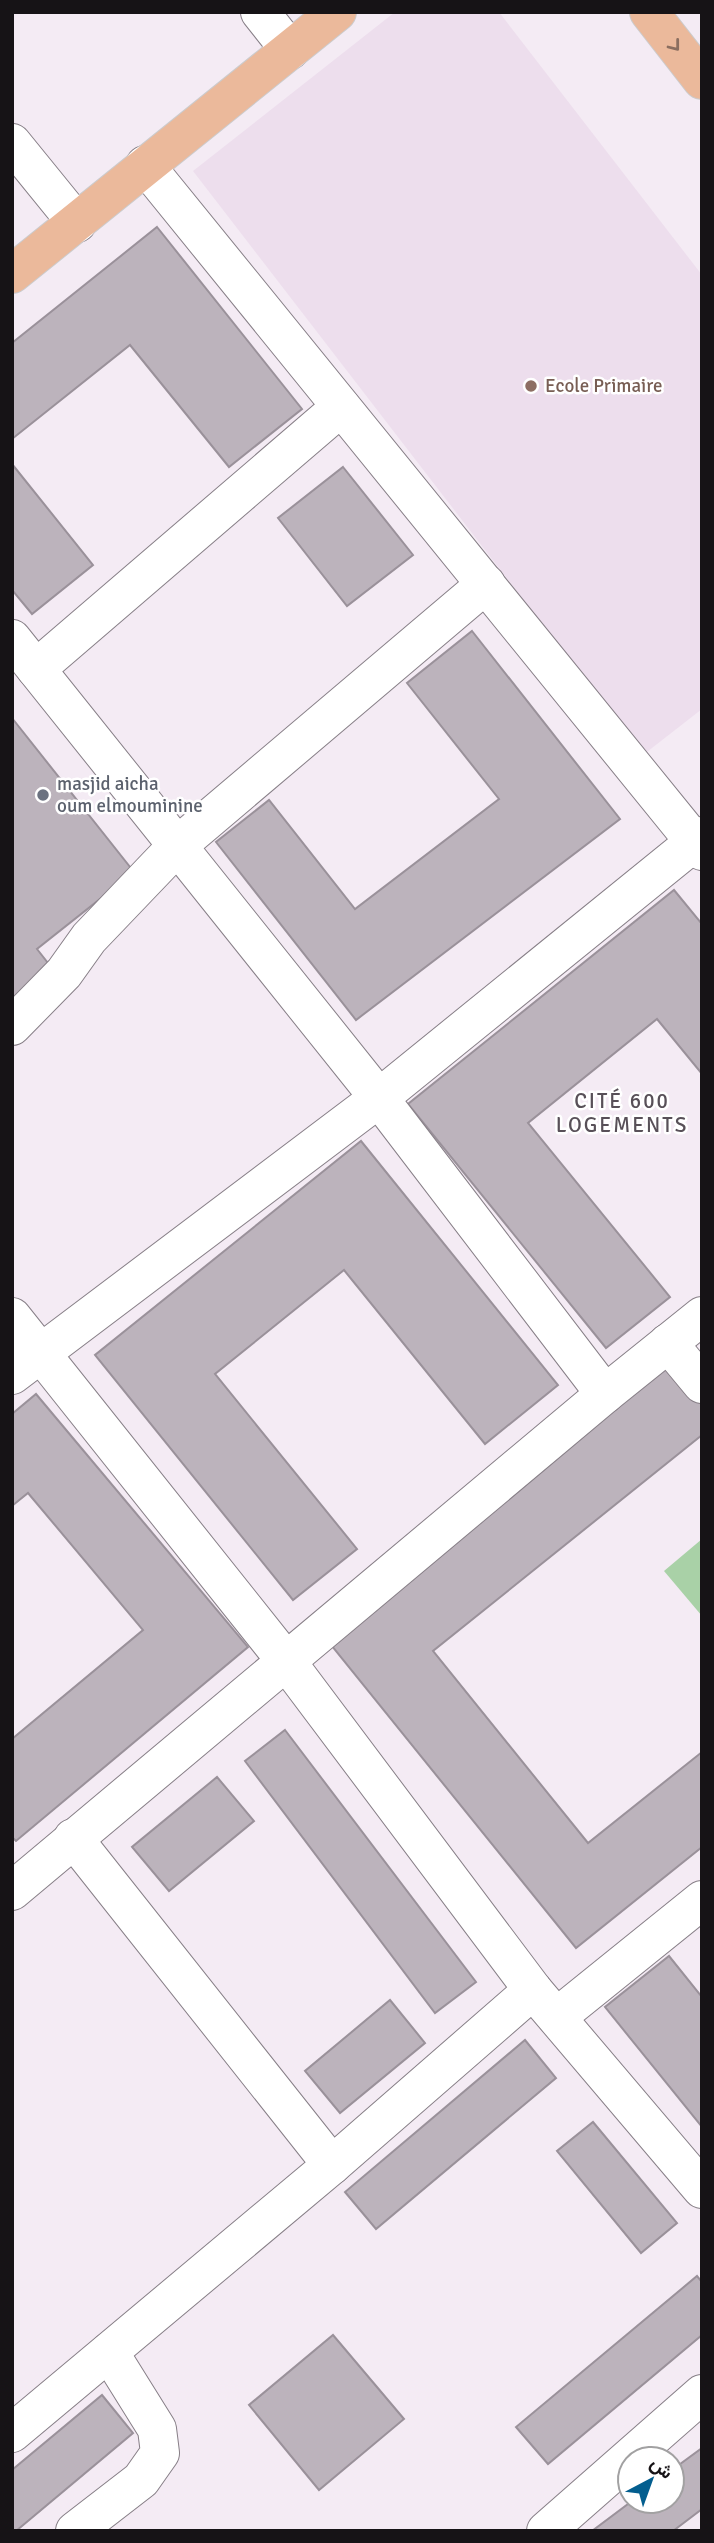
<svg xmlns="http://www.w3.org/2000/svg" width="714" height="2543" viewBox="0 0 714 2543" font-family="Signika,Vazirmatn,sans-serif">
<rect width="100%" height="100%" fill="#f4ebf4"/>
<polygon fill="#eddeed" points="395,12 499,12 702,275 702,709 643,755 193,171"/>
<polygon fill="#a9d1a7" points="702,1539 702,1616 664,1571"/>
<g fill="#bcb3bc" stroke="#9a919a" stroke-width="2">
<polygon points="157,227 302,409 229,467 130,345 12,439 12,343"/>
<polygon points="12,464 93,565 32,614 12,590"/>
<polygon points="343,467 413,555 347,606 278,518"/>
<polygon points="472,631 620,819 356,1020 216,842 269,800 355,909 499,799 407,683"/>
<polygon points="12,718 134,872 37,949 55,972 12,1006"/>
<polygon points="674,890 702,924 702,1074 657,1019 528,1123 670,1297 606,1348 408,1104"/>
<polygon points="361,1141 558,1385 485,1444 344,1270 215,1374 357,1549 293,1600 95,1355"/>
<polygon points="671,1363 702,1400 702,1435 433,1651 588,1843 702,1752 702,1847 576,1948 327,1640"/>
<polygon points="36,1394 248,1647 16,1841 12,1837 12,1739 143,1630 28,1493 12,1506 12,1414"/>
<polygon points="285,1730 476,1982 435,2013 245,1761"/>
<polygon points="217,1777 254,1821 169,1891 132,1847"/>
<polygon points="669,1956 702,1997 702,2127 605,2007"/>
<polygon points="390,2000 425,2043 340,2113 305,2071"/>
<polygon points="525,2040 556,2078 376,2229 345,2192"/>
<polygon points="593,2122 677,2223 641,2253 557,2151"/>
<polygon points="697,2276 702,2282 702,2335 548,2464 516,2427"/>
<polygon points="333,2335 404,2419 319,2490 249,2405"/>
<polygon points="102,2395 133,2433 16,2531 12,2531 12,2470"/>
<polygon points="702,2448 702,2509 673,2531 592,2531 632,2501 672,2501 672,2470"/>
</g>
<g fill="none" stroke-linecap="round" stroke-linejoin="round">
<defs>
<g id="minor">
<polyline points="260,12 290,50"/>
<polyline points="12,143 77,223"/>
<polyline points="145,165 702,851"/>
<polyline points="12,639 379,1098 605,1394"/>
<polyline points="36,669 341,407"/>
<polyline points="12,1026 64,973 89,938 177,846 486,584"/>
<polyline points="12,1317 286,1661 533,1990 702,2189"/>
<polyline points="668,1343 702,1384"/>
<polyline points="12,1375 379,1098 702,836"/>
<polyline points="73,1838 332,2165"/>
<polyline points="12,1891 605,1394 702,1316"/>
<polyline points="557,2017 702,1900"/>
<polyline points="12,2433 332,2165 533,1990"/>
<polyline points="75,2531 141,2480 160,2453 157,2429 109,2352"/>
<polyline points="546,2531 702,2394"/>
</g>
<g id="major">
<polyline points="649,12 702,80"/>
<polyline points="12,274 337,12"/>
</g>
</defs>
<use href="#minor" stroke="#877f87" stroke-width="40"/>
<use href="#major" stroke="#cccbcc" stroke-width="40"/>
<use href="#minor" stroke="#fff" stroke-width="38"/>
<use href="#major" stroke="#ebb99b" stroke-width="38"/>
</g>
<defs><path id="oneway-chevron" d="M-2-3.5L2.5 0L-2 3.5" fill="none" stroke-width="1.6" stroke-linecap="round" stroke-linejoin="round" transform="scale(1.75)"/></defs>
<use stroke="#8b6e5f" href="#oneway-chevron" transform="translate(675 46) rotate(52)"/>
<circle fill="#8d6e63" stroke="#fff" stroke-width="2.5" cx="531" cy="386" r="7"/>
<circle fill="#6b7280" stroke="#fff" stroke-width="2.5" cx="43" cy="795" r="7"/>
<g text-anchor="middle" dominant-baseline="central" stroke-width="5" stroke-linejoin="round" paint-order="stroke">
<g font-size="19" fill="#785e54" stroke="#fff" text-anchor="start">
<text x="545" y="386">Ecole Primaire</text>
</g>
<g font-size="19" fill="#5b616d" stroke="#fff" text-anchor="start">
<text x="57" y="784">masjid aicha<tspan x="57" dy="22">oum elmouminine</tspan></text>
</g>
<g font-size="21" letter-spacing="2" fill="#585058" stroke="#fff">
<text x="622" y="1101">CITÉ 600<tspan x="622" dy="24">LOGEMENTS</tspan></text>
</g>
</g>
<rect width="714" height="2543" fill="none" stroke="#161316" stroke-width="28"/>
<g transform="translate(651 2480) rotate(41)"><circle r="33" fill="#ffffff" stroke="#a2a1a2" stroke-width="2"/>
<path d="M0-5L12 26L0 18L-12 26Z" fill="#035e8f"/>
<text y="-10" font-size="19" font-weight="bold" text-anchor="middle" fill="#161316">ش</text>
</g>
</svg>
